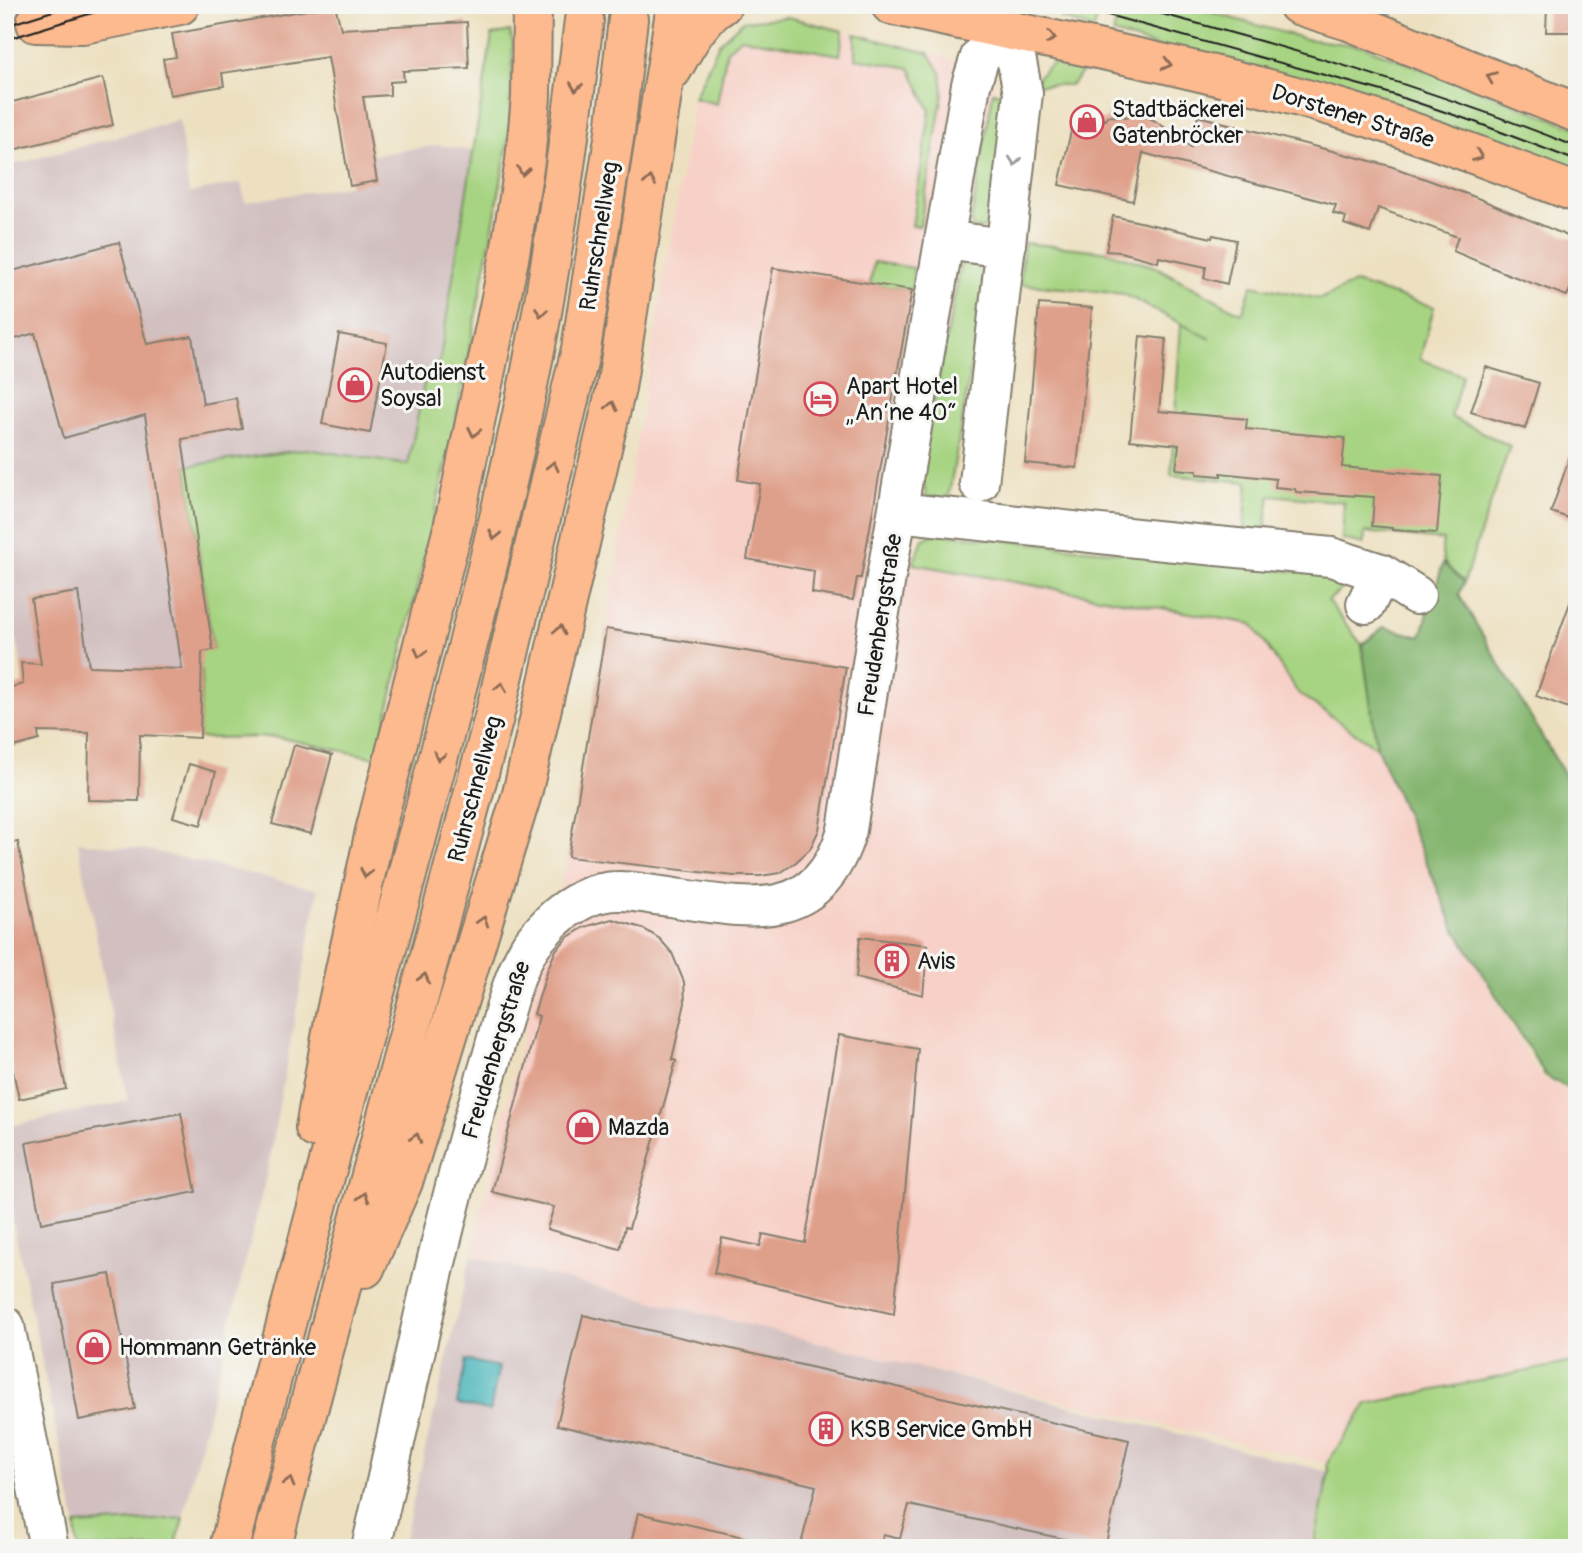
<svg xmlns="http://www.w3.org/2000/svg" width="1582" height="1553" viewBox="0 0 1582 1553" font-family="Pangolin,sans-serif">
<rect width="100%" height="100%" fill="#f6f6f2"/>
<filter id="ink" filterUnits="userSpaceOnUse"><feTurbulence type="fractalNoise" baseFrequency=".0143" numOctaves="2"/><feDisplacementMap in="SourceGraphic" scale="14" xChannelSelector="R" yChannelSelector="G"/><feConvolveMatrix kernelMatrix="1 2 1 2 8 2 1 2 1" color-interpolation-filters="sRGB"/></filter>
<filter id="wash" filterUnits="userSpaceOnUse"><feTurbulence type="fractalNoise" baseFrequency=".00686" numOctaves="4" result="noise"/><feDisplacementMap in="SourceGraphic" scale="28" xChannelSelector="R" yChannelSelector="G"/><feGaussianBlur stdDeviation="1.57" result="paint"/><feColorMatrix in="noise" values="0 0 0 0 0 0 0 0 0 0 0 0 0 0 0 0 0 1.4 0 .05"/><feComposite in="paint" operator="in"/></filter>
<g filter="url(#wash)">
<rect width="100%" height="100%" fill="#ede0c0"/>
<polygon fill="#f7d1c8" points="788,17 996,70 971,220 920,473 913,564 1252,624 1298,693 1377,748 1454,927 1539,1075 1577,1097 1577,1359 1366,1403 1325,1463 905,1364 471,1256 534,989 568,857 694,98 719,43 743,21"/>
<g fill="#d2bfc0">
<polygon points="179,120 189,193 241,183 245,202 377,181 373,155 439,145 473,151 436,372 425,378 408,465 307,449 186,466 213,650 202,670 199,738 38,732 23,684 19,650 5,593 5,167"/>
<polygon points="78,842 148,850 318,890 267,1173 183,1518 76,1525 5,1184 5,1127 128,1101"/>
<polygon points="471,1256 905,1364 1329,1472 1310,1548 402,1548"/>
</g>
<g fill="#a7d482" stroke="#62784f" stroke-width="2">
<polygon points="1056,5 1101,5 1094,29 1061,18"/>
<polygon points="1120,5 1185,5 1306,39 1363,46 1577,128 1577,178 1113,33"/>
<polygon points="788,17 843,31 840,55 741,38 727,50 717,104 694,98 719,43 743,21"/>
<polygon points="510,31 513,44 509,136 495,216 453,435 377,758 276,737 199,738 202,670 180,655 213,649 186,466 307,449 408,465 425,378 438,370 492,35"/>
<polygon points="855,34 929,53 941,73 943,93 920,226 912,226 930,111 910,68 855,58"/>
<path d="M1071,60L1085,62L1083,72L1071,85H1034C1042,68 1052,61 1071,60Z"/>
<polygon points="993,92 1013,97 1001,225 973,229 971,220"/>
<path d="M1024,243L1103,251L1156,267L1242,314L1252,285L1320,299L1355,283L1434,307L1420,359L1462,375L1451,417L1510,446L1464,582C1447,567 1439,564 1443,540L1365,532L1364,544L1342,539L1344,502L1270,495L1265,531L1244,528L1248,482L1171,475L1181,324L1211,339L1124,294L1020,284Z"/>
<polygon points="995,257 980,316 947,506 928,501 920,473 962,259"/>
<polygon points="874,262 914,268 912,290 870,284"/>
<polygon points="936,533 1340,576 1349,583 1328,601 1362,645 1377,748 1298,693 1252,624 913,564 923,539"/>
<polygon points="1577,1361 1577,1548 1313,1548 1329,1472 1327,1463 1367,1404"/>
<polygon points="183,1518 175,1548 77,1548 76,1525"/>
</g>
<polygon fill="#85b670" stroke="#506946" stroke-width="2" points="1443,563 1464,582 1459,595 1577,796 1577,1094 1545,1075 1454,927 1377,748 1362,645 1384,627 1421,637"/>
<polygon fill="#44b4ba" stroke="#30686b" stroke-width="2" points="466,1360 499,1367 490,1411 457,1404"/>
<g id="blocks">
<g fill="#dfa08b">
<polygon points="335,5 341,29 467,22 469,68 403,71 404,81 390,82 390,95 363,97 377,181 350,186 328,57 222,73 224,86 170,95 163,59 176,57 172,34"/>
<polygon points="1547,5 1577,5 1577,32 1546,32"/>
<polygon points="103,78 113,125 5,152 5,104"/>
<polygon points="1135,110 1157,122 1191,147 1198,116 1390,166 1475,197 1577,240 1577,287 1572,285 1567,296 1510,275 1453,251 1458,237 1378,208 1370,233 1344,224 1346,217 1333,213 1336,205 1143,153 1133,201 1059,185 1075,113 1106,120 1107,116 1131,117"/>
<polygon points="1113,216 1212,238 1213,235 1236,240 1227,284 1204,278 1206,267 1159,257 1158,262 1121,252 1106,251"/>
<polygon points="119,242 147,344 192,336 203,404 236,398 242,429 182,439 213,650 202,652 200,738 140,735 139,801 88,800 89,733 38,732 39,740 10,748 5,732 5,689 23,684 21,663 41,664 31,599 78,592 89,666 182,669 145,415 64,438 35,333 5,342 5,273"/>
<polygon points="773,268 912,290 861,578 857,578 853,600 812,593 814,571 747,559 760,484 738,480"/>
<polygon points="1039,304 1092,308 1077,468 1025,463"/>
<polygon points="339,334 387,343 370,433 322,424"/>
<polygon points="1140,336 1166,339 1159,411 1247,419 1246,429 1345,438 1342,467 1442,476 1437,533 1392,530 1392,528 1372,526 1374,497 1296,492 1295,489 1275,487 1276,479 1221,473 1221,476 1197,474 1197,471 1176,469 1179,445 1130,440"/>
<polygon points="1486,367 1539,383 1525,429 1471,412"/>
<polygon points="1573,447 1577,448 1577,521 1551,512"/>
<polygon points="1574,592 1577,592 1577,711 1536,696"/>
<polygon points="606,629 846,667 819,830 810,849 796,862 780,873 760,876 734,876 568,857"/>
<polygon points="294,745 332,755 311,834 272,824"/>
<polygon points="189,764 216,772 201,825 173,817"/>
<polygon points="18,842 66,1089 19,1099 5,1034 5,844"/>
<polygon points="612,919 642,928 660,939 672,953 684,982 685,1003 672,1059 676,1061 629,1228 625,1227 620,1249 547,1229 554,1207 492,1192 539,1016 534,1014 548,968 556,950 568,937 585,927"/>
<polygon points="860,937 928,945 923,995 856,978"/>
<polygon points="839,1035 918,1049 894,1314 714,1273 722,1238 760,1246 763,1234 805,1243"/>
<polygon points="181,1113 196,1192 41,1223 26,1143"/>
<polygon points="110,1274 135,1409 79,1420 54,1284"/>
<polygon points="583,1315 1129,1440 1105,1548 909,1505 900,1538 883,1534 881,1548 800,1548 816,1486 557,1425"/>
<polygon points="638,1513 748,1538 747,1548 630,1548"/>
</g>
</g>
</g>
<g filter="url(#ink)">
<use href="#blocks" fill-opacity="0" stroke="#847e6e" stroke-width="2"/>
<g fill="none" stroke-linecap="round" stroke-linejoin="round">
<defs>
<g id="minor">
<polyline points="944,240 1006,248"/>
<polyline points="898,512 1155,540 1331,557 1381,573 1416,595"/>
<polyline points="1366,604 1381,573"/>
<polyline points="5,1326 49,1548"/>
<path d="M371,1548C409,1385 441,1220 491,1060C501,1026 510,981 528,950C533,940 544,930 551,922C563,910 585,896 601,893C619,889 637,892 654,895C736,905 816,934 847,830L878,624L971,85L980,57L1002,28L1017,62L1023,93L979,483"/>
</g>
<g id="major">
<path d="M891,5C1038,38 1187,64 1331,106C1415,130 1496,163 1577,193"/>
<polyline points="1298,5 1349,21 1577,113"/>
<polyline points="36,23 83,24 180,5"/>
</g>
<g id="highway">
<path d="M672,70C685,47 699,19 722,5"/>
<polyline points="315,1128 334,1021 375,831 453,528 509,259 525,161 531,97 532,5"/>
<polyline points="365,1268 403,1182 522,794 616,388 676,5"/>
<path d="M229,1548C279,1346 333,1145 388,945C442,745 498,544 537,340C557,234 571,127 584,20"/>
<polyline points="271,1548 494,717 581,349 615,132 628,19"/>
</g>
</defs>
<use href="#minor" stroke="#847e6e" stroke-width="42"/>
<use href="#major" stroke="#847e6e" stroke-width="42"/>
<use href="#highway" stroke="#847e6e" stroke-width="42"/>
<use href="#minor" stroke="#fff" stroke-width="38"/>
<use href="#major" stroke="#fcba8e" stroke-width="38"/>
<use href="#highway" stroke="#fcba8e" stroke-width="38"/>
<g stroke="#1c1c1c" stroke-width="2">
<polyline points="1072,5 1382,91 1475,122 1577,161"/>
<path d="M1128,5C1281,45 1430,88 1577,147"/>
<polyline points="5,26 72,5"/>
<polyline points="5,40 118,5"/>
</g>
</g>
<defs><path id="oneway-chevron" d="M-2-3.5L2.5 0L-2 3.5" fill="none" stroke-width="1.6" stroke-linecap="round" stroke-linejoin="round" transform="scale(1.75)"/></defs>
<g stroke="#8c6b55">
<use href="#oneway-chevron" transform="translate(1051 38) rotate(11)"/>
<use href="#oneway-chevron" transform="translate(1167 64) rotate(14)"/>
<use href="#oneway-chevron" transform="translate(1491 77) rotate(-158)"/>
<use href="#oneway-chevron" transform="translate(576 87) rotate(97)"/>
<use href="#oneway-chevron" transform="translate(1478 156) rotate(21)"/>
<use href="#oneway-chevron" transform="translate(523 171) rotate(99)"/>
<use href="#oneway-chevron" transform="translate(650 181) rotate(-81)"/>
<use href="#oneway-chevron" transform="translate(541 312) rotate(100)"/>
<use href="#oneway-chevron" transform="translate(612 406) rotate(-77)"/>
<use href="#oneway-chevron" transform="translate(474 432) rotate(102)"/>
<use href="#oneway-chevron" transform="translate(553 466) rotate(-77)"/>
<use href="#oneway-chevron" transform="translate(495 535) rotate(102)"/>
<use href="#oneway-chevron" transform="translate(560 630) rotate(-77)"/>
<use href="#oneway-chevron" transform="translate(420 653) rotate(104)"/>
<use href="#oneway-chevron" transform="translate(501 687) rotate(-77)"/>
<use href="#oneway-chevron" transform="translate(439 756) rotate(104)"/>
<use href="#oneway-chevron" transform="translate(366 873) rotate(102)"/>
<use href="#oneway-chevron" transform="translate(483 921) rotate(-73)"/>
<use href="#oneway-chevron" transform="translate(424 978) rotate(-75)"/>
<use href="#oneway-chevron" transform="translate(416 1138) rotate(-73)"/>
<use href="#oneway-chevron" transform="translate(364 1197) rotate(-75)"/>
<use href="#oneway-chevron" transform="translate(289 1482) rotate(-75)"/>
</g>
<use stroke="#999" href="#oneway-chevron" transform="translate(1015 161) rotate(96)"/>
</g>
<defs>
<symbol id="shop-ring" viewBox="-11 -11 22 22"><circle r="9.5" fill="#f6f6f2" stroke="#d1495b" stroke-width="1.5"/><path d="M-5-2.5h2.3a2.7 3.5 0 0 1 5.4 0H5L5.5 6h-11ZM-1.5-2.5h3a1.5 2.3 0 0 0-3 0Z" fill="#d1495b"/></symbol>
<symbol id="hotel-ring" viewBox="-11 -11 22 22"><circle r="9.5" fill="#f6f6f2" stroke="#d1495b" stroke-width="1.5"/><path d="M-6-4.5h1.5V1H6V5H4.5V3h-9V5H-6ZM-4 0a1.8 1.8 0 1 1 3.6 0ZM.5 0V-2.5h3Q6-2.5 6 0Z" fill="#d1495b"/></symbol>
<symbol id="building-ring" viewBox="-11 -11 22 22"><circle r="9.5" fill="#f6f6f2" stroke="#d1495b" stroke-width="1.5"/><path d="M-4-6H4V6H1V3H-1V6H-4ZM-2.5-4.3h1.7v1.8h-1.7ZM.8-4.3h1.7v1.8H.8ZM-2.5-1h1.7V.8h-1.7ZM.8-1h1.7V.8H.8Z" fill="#d1495b"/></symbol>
</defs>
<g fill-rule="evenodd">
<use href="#shop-ring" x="1068" y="103" width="38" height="38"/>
<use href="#shop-ring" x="336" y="366" width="38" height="38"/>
<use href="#hotel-ring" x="802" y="380" width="38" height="38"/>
<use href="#building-ring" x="873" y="942" width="38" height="38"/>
<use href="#shop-ring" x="565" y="1108" width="38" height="38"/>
<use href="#shop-ring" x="75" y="1328" width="38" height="38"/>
<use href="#building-ring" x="807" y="1410" width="38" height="38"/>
</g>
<g text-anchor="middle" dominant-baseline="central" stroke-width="6" stroke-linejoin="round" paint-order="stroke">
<g font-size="23" fill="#1c1c1c" stroke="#f6f6f2" text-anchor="start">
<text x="1112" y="109">Stadtbäckerei<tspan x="1112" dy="26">Gatenbröcker</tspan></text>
<text x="380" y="372">Autodienst<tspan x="380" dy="26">Soysal</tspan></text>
<text x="846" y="386">Apart Hotel<tspan x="846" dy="26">„An‘ne 40“</tspan></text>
<text x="917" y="961">Avis</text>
<text x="608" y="1127">Mazda</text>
<text x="119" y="1347">Hommann Getränke</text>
<text x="850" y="1429">KSB Service GmbH</text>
</g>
<g font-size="23" fill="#1c1c1c" stroke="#f6f6f2">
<text transform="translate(1353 116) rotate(17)">Dorstener Straße</text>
<text transform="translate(599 236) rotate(-81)">Ruhrschnellweg</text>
<text transform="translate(880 625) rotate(-81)">Freudenbergstraße</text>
<text transform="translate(475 789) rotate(-75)">Ruhrschnellweg</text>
<text transform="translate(496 1050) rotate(-73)">Freudenbergstraße</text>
</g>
</g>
<rect width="1582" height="1553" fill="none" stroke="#f6f6f2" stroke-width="28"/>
</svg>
